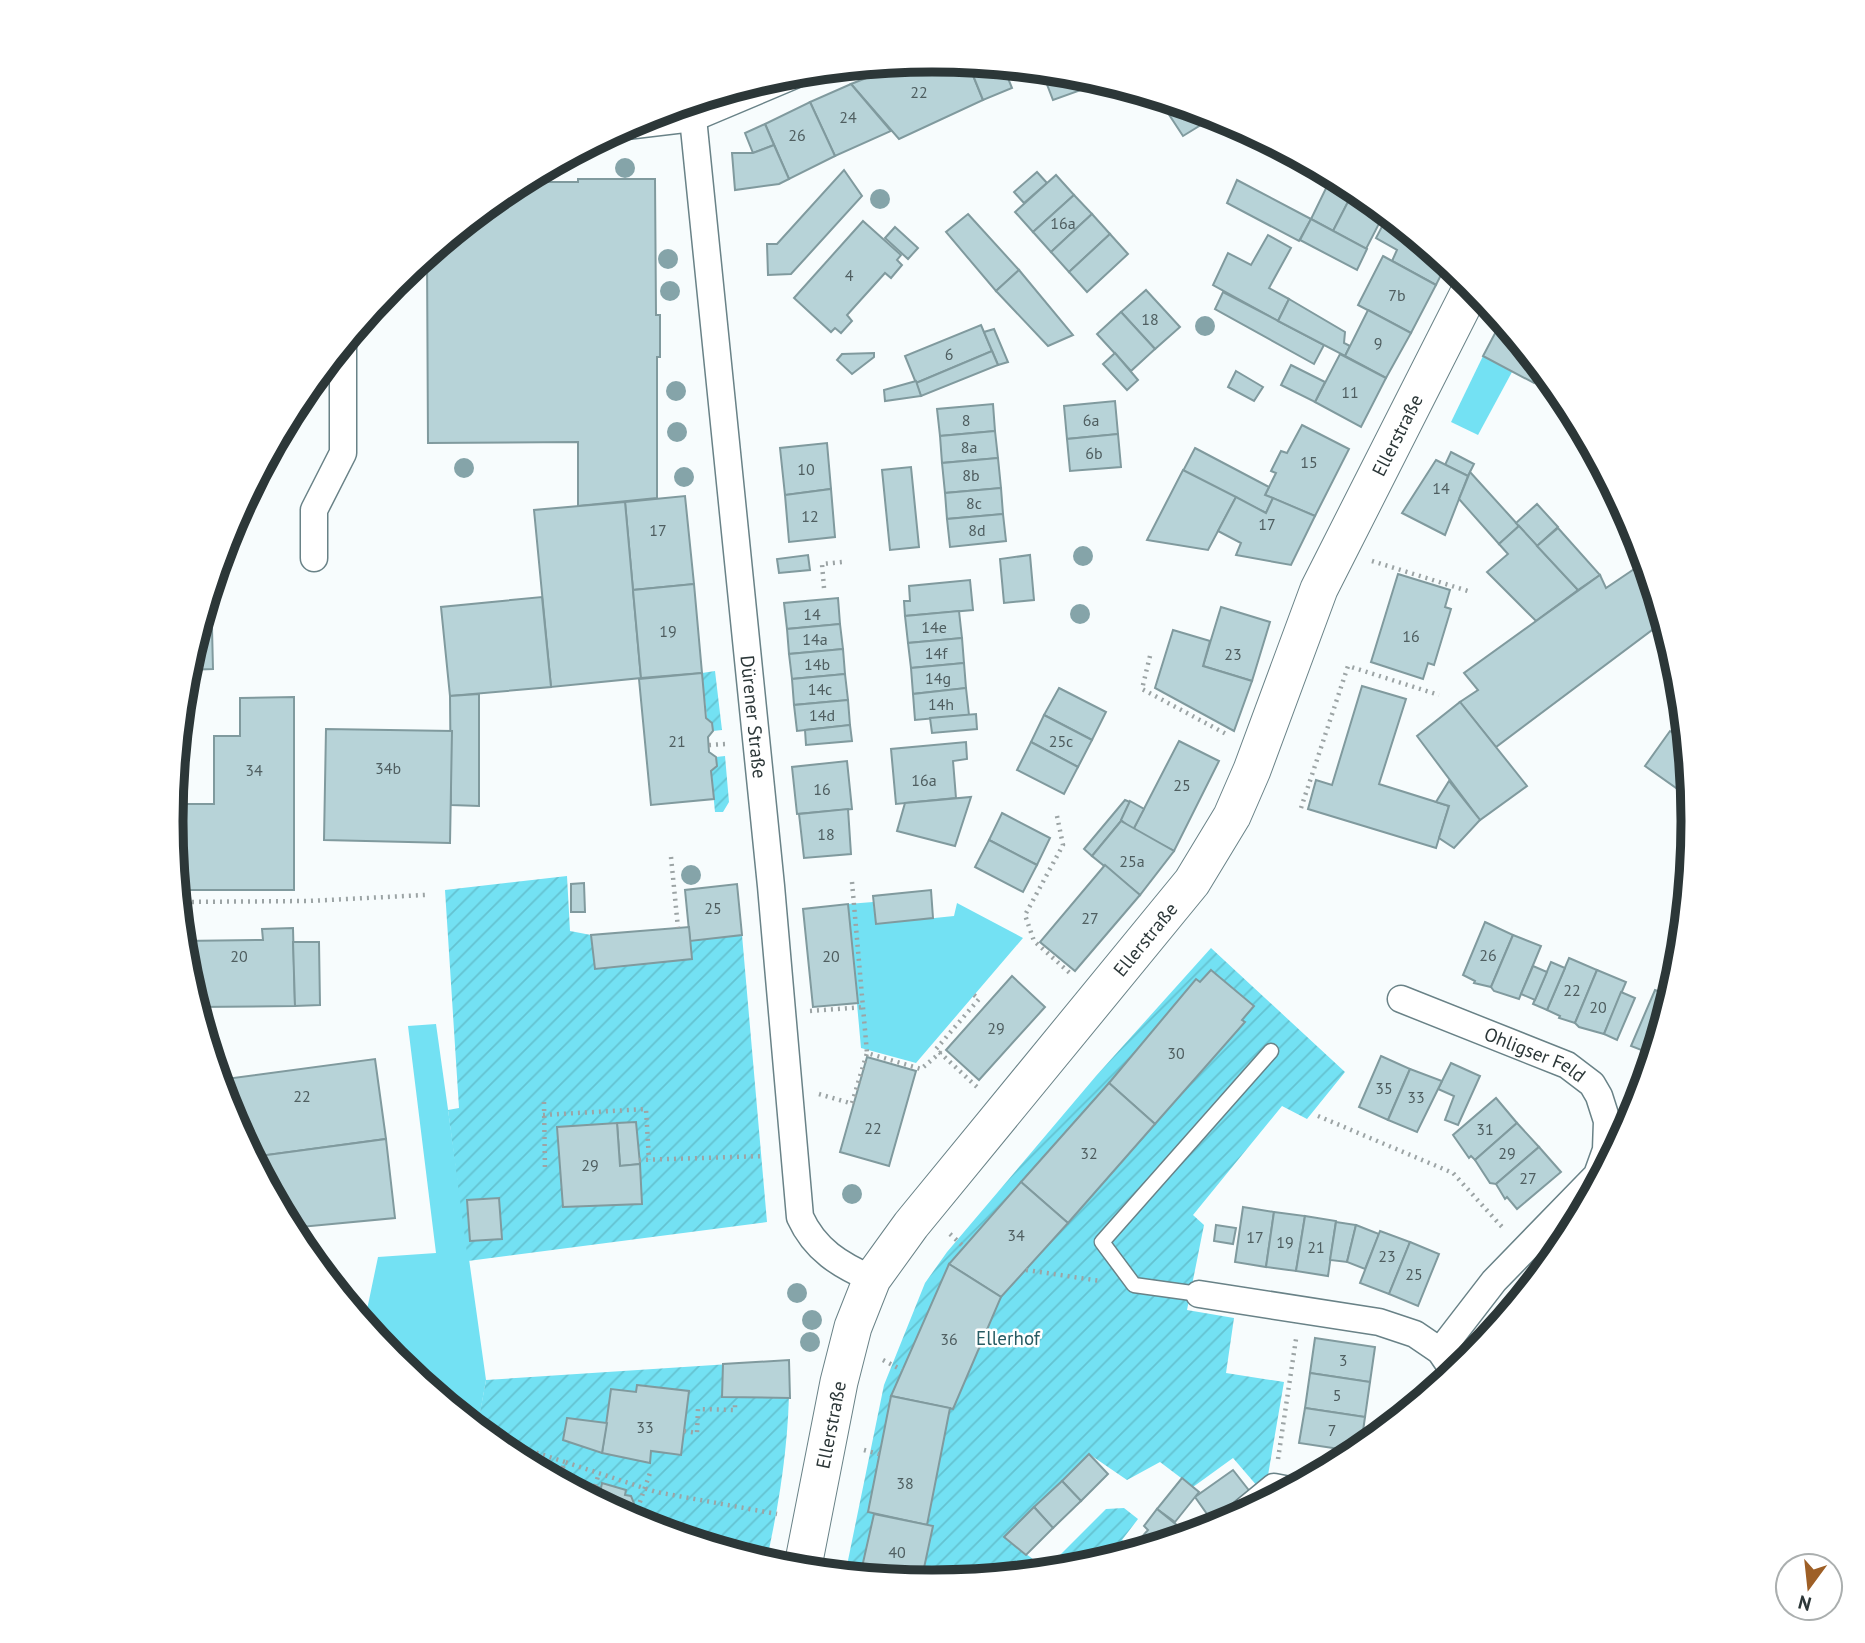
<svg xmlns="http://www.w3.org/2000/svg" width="1865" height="1643" viewBox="0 0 1865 1643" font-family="'PT Sans',sans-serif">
<defs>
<pattern id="garden-furrows" width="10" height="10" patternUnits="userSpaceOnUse" patternTransform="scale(1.75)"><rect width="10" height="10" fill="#73e1f3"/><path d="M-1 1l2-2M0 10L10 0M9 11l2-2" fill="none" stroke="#64c2d1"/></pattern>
</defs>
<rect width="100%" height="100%" fill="#f7fcfd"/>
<g fill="#73e1f3">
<polygon points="1483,356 1512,372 1478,435 1451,422"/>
<polygon points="873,902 876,924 954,916 957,903 1023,938 916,1063 861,1048 848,904"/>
<path d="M436,1024L486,1380L479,1419C432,1403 395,1362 364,1324L378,1257L436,1253L408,1026Z"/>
</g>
<g fill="url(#garden-furrows)">
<polygon points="715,671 722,730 713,731 712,723 707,718 702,673"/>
<polygon points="725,756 729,802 723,812 715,812 711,771 716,766 716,757"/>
<polygon points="567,876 570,931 591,935 595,969 691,959 690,941 742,935 767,1222 468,1261 448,1110 459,1108 445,890"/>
<polygon points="1211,948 1345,1072 1307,1119 1282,1106 1193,1215 1204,1225 1187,1310 1234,1318 1226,1373 1284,1382 1267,1481 1258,1487 1233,1458 1193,1487 1160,1462 1127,1480 1089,1454 1004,1537 1046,1569 1106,1509 1124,1508 1138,1519 1122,1540 1136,1547 1131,1554 1081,1569 932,1583 845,1575 884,1385 925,1283 947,1252 1096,1076"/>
<path d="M789,1360C791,1429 781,1496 766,1563L641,1525L509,1455L477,1428L486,1380Z"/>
</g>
<g fill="#b7d3d8" stroke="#809a9e" stroke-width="2">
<polygon points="933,60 968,63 983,100 899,139 851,84 907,62"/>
<polygon points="968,63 1003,66 1012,88 983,100"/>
<polygon points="1052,71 1075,74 1081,90 1053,100 1043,74"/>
<polygon points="851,84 891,131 835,156 810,102"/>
<polygon points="810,102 835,156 789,179 765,124"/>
<polygon points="1177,103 1217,115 1183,136 1166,110"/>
<polygon points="765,124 774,145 753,153 745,133"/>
<polygon points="774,145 789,179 779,184 735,190 732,153 753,153"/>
<polygon points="844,170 862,196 791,274 768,275 767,244 777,244"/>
<polygon points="1037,172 1047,183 1024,203 1014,192"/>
<polygon points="1056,175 1074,195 1033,232 1015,212"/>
<polygon points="578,179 655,179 656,315 660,315 660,357 657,357 657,498 578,506 578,442 428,443 427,256 520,182 578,182"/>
<polygon points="1237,180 1311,219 1299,241 1227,203"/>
<polygon points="1329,182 1352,194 1333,231 1311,219"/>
<polygon points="1352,194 1385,212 1366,249 1333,231"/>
<polygon points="1074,195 1092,214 1051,252 1033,232"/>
<polygon points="968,214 1019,270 996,291 946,232"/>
<polygon points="1092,214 1110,234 1069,272 1051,252"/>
<polygon points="1388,215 1447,263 1436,285 1392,261 1397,250 1376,238"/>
<polygon points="1311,219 1367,249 1357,270 1300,240"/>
<polygon points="863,221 901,255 897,260 902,265 891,278 885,273 847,315 852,321 841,333 835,328 831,332 794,298"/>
<polygon points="895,227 918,248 908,259 885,238"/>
<polygon points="1110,234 1128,254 1087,292 1069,272"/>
<polygon points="1268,235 1291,248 1269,288 1289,299 1278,321 1213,285 1228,253 1251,265"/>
<polygon points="1383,256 1436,285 1411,333 1358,305"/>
<polygon points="1019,270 1073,335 1048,346 996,291"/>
<polygon points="1146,290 1180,327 1155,349 1121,312"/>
<polygon points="1223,292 1324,345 1314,364 1215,309"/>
<polygon points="1289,299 1345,332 1344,343 1350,346 1345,356 1278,321"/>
<polygon points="1368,310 1411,333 1386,378 1345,356"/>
<polygon points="1121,312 1155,349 1131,371 1097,334"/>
<polygon points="1502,320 1542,369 1534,383 1483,356"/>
<polygon points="981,325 992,351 916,383 905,356"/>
<polygon points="994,329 1008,362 998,365 984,332"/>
<polygon points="992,351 998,365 921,396 916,383"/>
<polygon points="874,353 874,357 852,374 837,360 842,354"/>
<polygon points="1115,353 1138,380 1127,390 1103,364"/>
<polygon points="1340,354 1386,378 1361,427 1315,402"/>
<polygon points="1291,365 1325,382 1315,402 1281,385"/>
<polygon points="1236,371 1263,387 1254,401 1228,387"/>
<polygon points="916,381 921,396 885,401 884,390"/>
<polygon points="1115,401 1118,434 1067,439 1064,406"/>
<polygon points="993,404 995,431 940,436 937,409"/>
<polygon points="1302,425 1349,449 1315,516 1265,495 1276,473 1271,471 1281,451 1287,453"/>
<polygon points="1582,428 1592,447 1582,451 1574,430"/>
<polygon points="995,431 998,458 942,463 940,436"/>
<polygon points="1118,434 1121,467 1070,471 1067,439"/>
<polygon points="827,443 831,489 785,495 780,448"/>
<polygon points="1195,448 1269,487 1265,495 1273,498 1266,513 1183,471"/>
<polygon points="1451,452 1474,464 1468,476 1445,465"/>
<polygon points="998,458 1001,488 945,493 942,463"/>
<polygon points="1436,460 1468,476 1445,535 1402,513"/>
<polygon points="911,467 919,547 890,550 882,470"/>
<polygon points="1183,470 1236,497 1208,550 1147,540"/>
<polygon points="1470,472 1519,526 1499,544 1459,499"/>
<polygon points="1001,488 1003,514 947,519 945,493"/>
<polygon points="831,489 835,537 789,542 785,495"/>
<polygon points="685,496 694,584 633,590 625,502"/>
<polygon points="1236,497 1266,513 1273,498 1315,516 1291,565 1236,555 1241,543 1218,531"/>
<polygon points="625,502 641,678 551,687 534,510"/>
<polygon points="1537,504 1558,527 1537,546 1516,523"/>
<polygon points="237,514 238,546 224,546 229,530"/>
<polygon points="1003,514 1006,541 950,547 947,519"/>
<polygon points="1519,526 1578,590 1536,621 1487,572 1508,554 1499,544"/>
<polygon points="1558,528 1600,575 1578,590 1537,546"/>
<polygon points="808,555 810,570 779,573 777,559"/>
<polygon points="1030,555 1034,600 1004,603 1000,559"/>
<polygon points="1646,561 1664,621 1496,747 1460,702 1478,690 1464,673 1600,575 1606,588"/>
<polygon points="1398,574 1450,590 1445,607 1451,609 1434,665 1428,663 1423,679 1371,662"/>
<polygon points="970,580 973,610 905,616 904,601 910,601 909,586"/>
<polygon points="694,584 702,673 641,678 633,590"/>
<polygon points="211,586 213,669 186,670"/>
<polygon points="542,597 551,687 450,696 441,607"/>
<polygon points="838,598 840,624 787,629 784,603"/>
<polygon points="1221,607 1270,622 1252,681 1203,666"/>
<polygon points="959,611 962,638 908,643 905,616"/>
<polygon points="840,624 843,649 789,654 787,629"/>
<polygon points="1173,630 1210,641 1203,666 1252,681 1234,731 1155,688"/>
<polygon points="962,638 964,663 911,668 908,643"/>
<polygon points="843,649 845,674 792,679 789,654"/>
<polygon points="964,663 966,688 913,694 911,668"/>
<polygon points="702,673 706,718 712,723 713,731 708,737 709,752 716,757 717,766 711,771 714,799 651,805 639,679"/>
<polygon points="845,674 848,700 794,705 792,679"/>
<polygon points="1362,686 1406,699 1379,784 1449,806 1436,848 1308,809 1316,780 1332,785"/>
<polygon points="966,688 969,715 915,720 913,694"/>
<polygon points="1059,688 1106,712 1092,740 1044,715"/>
<polygon points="479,694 479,806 451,805 450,696"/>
<polygon points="294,697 294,890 183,890 184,804 214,804 214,736 240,736 240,698"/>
<polygon points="848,700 850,725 797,731 794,705"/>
<polygon points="1460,702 1527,786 1480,820 1417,736"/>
<polygon points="976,714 977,729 932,733 930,718"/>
<polygon points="1044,715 1092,740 1078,767 1031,742"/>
<polygon points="850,725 852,741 806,745 805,730"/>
<polygon points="326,729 452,731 450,843 324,840"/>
<polygon points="1670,731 1687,742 1690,774 1679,790 1645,766"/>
<polygon points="1179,741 1219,761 1174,851 1133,830"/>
<polygon points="966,742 967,759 953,761 956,798 896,804 891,749"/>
<polygon points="1031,742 1078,767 1064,794 1017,770"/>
<polygon points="847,761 852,809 797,814 792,767"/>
<polygon points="1449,781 1480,820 1454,848 1439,838 1449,806 1436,802"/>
<polygon points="971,797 955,846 897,831 905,803"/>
<polygon points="1125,800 1130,802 1121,821 1092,856 1084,849"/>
<polygon points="1130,801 1144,809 1133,830 1121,820"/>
<polygon points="848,809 851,854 804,858 799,814"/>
<polygon points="1002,813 1050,838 1037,865 989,840"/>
<polygon points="1121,821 1174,851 1140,895 1092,856"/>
<polygon points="989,840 1037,865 1023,892 975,867"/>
<polygon points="1105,865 1140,895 1075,971 1040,942"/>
<polygon points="584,883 585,912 571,912 571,884"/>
<polygon points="737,884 742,935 690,941 685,890"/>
<polygon points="931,890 933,918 876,924 873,896"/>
<polygon points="848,904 858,1003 813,1007 803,909"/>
<polygon points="1485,922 1513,935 1491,987 1474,983 1475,981 1463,975"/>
<polygon points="689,927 692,959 595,969 591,935"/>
<polygon points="293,928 295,1006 196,1007 185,970 182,941 263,940 262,929"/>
<polygon points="1513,935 1541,946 1519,999 1494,991 1491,987"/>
<polygon points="293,942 319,942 320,1005 295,1006"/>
<polygon points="1569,958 1597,970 1575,1023 1559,1018 1560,1016 1547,1010"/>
<polygon points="1551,962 1565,968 1547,1010 1533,1004"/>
<polygon points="1533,966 1547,972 1535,1000 1521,994"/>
<polygon points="1211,970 1254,1006 1242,1020 1245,1022 1155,1124 1109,1083 1196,979 1200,982"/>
<polygon points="1597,970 1626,982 1604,1034 1579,1027 1575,1023"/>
<polygon points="1012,976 1045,1007 979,1080 946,1050"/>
<polygon points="1655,990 1672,996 1654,1055 1631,1046"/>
<polygon points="1621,992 1635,998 1617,1040 1604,1034"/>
<polygon points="1381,1056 1410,1069 1388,1120 1359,1107"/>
<polygon points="867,1057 916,1071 889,1166 840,1152"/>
<polygon points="375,1059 386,1139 252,1157 228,1113 218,1080"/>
<polygon points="1451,1063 1480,1076 1458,1125 1445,1120 1454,1096 1438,1089"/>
<polygon points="1410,1069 1442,1081 1417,1132 1388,1120"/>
<polygon points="1109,1083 1155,1124 1068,1223 1021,1182"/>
<polygon points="1496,1098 1517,1123 1475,1160 1471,1156 1469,1158 1453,1135"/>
<polygon points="636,1122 640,1164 620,1166 617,1123"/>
<polygon points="617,1123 620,1166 640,1164 642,1204 563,1207 557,1127"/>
<polygon points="1517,1123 1539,1147 1496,1184 1490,1183 1475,1160"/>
<polygon points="386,1139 395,1218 290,1228 252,1157"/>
<polygon points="1539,1147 1561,1172 1517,1209 1507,1197 1505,1199 1496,1184"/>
<polygon points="1021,1182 1068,1223 1001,1297 949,1264"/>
<polygon points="499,1198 502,1239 470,1241 467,1200"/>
<polygon points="1243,1207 1274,1212 1266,1267 1235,1262"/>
<polygon points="1274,1212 1305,1216 1296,1271 1266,1267"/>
<polygon points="1305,1216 1336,1221 1328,1276 1296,1271"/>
<polygon points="1336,1222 1356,1225 1347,1262 1330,1260"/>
<polygon points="1216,1225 1236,1228 1233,1244 1214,1241"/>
<polygon points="1356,1225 1379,1234 1365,1269 1347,1262"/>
<polygon points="1380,1231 1410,1242 1389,1294 1360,1283"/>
<polygon points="1410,1242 1439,1254 1418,1306 1389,1294"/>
<polygon points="949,1264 1001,1297 953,1409 891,1396"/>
<polygon points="1511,1296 1521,1300 1497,1325 1503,1313"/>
<polygon points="1315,1338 1375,1347 1370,1382 1310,1373"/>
<polygon points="789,1360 790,1398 722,1397 723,1364"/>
<polygon points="1310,1373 1370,1382 1365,1417 1305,1408"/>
<polygon points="637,1385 689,1391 681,1455 651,1451 650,1463 602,1453 611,1389 636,1392"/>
<polygon points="891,1396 950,1408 927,1525 868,1512"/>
<polygon points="1305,1408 1365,1417 1360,1452 1299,1443"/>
<polygon points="567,1418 607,1423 602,1453 563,1440"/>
<polygon points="1089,1454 1108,1474 1081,1501 1062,1481"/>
<polygon points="1233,1470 1251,1493 1212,1521 1195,1497"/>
<polygon points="568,1477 601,1488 602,1483 626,1490 625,1495 631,1496 635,1506 631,1520 566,1485"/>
<polygon points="1182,1478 1199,1492 1175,1522 1157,1509"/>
<polygon points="1062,1481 1081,1501 1053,1528 1034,1507"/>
<polygon points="1034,1507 1053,1528 1026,1555 1004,1537"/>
<polygon points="1157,1509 1178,1526 1164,1544 1140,1551 1134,1546 1148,1530 1144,1526"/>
<polygon points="874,1514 933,1526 921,1582 860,1576"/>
<polygon points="738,1544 768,1551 766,1563 736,1554"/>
</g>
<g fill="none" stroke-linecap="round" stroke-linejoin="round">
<defs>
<polyline id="service" points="1199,1294 1134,1285 1102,1242 1271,1051"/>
<g id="minor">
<path id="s1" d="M693,118L771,886L800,1217C815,1250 840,1265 872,1279"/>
<polyline points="626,126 693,118 802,72"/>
<polyline points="314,558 314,510 343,453 343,344"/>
<path id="s2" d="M1401,999L1567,1065L1592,1084L1599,1096L1607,1121L1606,1150L1597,1175L1494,1281L1440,1351"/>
<polyline points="1199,1294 1379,1322 1415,1334 1440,1351 1455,1373"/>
<polyline points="1235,1519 1274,1487 1290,1490"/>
</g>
<g id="secondary">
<path id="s3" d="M802,1571L839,1382L853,1327L872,1279L911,1225L1192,882L1232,816L1252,770L1319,589L1473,285"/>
</g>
</defs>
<use href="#service" stroke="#698287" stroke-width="17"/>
<use href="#minor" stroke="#698287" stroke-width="29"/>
<use href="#secondary" stroke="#698287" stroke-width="39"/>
<g stroke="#9ca4a5" stroke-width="4.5" stroke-dasharray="2 5" stroke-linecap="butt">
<polyline points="1372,561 1468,591"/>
<polyline points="824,588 822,564 842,562"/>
<polyline points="1150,656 1142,689 1228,735"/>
<polyline points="709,745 726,744"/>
<polyline points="1301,808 1348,666 1439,695"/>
<polyline points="1057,816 1063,845 1025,915 1034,941 1072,975"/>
<polyline points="671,857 678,928"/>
<polyline points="852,882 867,1053"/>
<polyline points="178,902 308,901 425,895"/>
<polyline points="974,995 979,999 936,1049 978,1088"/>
<polyline points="810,1011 865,1007"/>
<polyline points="819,1094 853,1104"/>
<polyline points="544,1102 545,1172"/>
<polyline points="852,1103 867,1053 921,1069 941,1052"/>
<polyline points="543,1115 646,1109 649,1160"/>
<polyline points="1318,1116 1453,1173 1503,1228"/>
<polyline points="639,1160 764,1156"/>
<polyline points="950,1234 963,1246"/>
<polyline points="1026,1270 1101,1281"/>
<polyline points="883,1360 902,1370"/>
<polyline points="684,1431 697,1433 698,1409 735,1410 735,1401"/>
<polyline points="503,1442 565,1462"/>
<polyline points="864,1450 879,1454"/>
<polyline points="1278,1459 1296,1339"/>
<polyline points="558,1481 565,1462 656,1492 777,1514"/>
<polyline points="595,1486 599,1473"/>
<polyline points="633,1522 651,1470"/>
</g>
<use href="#service" stroke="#fff" stroke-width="14"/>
<use href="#minor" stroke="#fff" stroke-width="26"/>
<use href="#secondary" stroke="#fff" stroke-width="37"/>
</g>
<g fill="#85a4a9">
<circle cx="625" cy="168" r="10"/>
<circle cx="880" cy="199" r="10"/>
<circle cx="668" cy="259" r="10"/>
<circle cx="670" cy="291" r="10"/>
<circle cx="1205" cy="326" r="10"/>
<circle cx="676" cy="391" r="10"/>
<circle cx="677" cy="432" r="10"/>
<circle cx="464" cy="468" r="10"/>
<circle cx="684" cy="477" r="10"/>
<circle cx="1083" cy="556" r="10"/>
<circle cx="1080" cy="614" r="10"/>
<circle cx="691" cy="875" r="10"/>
<circle cx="852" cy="1194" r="10"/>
<circle cx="797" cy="1293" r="10"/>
<circle cx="812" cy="1320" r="10"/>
<circle cx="810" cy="1342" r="10"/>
</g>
<g text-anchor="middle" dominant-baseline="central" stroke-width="5" stroke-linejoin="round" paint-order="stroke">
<g font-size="16" fill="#4f5e60">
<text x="919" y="92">22</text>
<text x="848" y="117">24</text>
<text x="797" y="135">26</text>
<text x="1063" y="223">16a</text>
<text x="849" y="275">4</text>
<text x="1397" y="295">7b</text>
<text x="1150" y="319">18</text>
<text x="1378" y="343">9</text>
<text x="949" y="354">6</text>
<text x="1350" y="392">11</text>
<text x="966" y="420">8</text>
<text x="1091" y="420">6a</text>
<text x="969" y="447">8a</text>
<text x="1094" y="453">6b</text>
<text x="1309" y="462">15</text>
<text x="806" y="469">10</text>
<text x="971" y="475">8b</text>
<text x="1441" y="488">14</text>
<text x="974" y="503">8c</text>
<text x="810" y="516">12</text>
<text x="1267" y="524">17</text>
<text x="658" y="530">17</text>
<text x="977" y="530">8d</text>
<text x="812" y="614">14</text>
<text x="934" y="627">14e</text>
<text x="668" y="631">19</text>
<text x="1411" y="636">16</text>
<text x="815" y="639">14a</text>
<text x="936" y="653">14f</text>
<text x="1233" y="654">23</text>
<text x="817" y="664">14b</text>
<text x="938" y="678">14g</text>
<text x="820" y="689">14c</text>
<text x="941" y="704">14h</text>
<text x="822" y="715">14d</text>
<text x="677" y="741">21</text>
<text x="1061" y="741">25c</text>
<text x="388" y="768">34b</text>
<text x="254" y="770">34</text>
<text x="924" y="780">16a</text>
<text x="1182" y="785">25</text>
<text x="822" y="789">16</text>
<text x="826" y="834">18</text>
<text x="1132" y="861">25a</text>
<text x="713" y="908">25</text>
<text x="1090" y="918">27</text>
<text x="1488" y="955">26</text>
<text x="239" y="956">20</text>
<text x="831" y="956">20</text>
<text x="1572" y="990">22</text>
<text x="1598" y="1007">20</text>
<text x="996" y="1028">29</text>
<text x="1176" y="1053">30</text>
<text x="1384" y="1088">35</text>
<text x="302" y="1096">22</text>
<text x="1416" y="1097">33</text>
<text x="873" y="1128">22</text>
<text x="1485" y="1129">31</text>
<text x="1089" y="1153">32</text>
<text x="1507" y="1153">29</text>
<text x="590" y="1165">29</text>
<text x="1528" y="1178">27</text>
<text x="1016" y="1235">34</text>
<text x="1255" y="1237">17</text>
<text x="1285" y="1242">19</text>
<text x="1316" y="1247">21</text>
<text x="1387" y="1256">23</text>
<text x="1414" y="1274">25</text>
<text x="949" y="1339">36</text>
<text x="1343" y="1360">3</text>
<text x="1337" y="1395">5</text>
<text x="645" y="1427">33</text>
<text x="1332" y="1430">7</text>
<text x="905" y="1483">38</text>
<text x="897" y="1552">40</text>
</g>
<g font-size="19" fill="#2c3738" stroke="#fff">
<text stroke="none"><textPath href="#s3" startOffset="1304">Ellerstraße</textPath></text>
<text stroke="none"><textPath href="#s1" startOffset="602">Dürener Straße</textPath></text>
<text stroke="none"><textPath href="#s3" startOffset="737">Ellerstraße</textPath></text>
<text stroke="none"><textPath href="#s2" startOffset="145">Ohligser Feld</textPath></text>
<text stroke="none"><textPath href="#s3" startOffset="149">Ellerstraße</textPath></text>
</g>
<g font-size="19" fill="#275c64" stroke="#fff">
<text x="1008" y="1338">Ellerhof</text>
</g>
</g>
<path d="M0 0H1865V1643H0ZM183 821a749 749 0 1 1 1498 0a749 749 0 1 1-1498 0Z" fill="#fff" fill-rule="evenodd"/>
<path fill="none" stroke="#2c3738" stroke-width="9" d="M183 821a749 749 0 1 1 1498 0a749 749 0 1 1-1498 0Z"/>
<g transform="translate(1809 1587) rotate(195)"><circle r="33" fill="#ffffff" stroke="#abafaf" stroke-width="2"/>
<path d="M0-5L12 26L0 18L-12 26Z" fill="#9e5f26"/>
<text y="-10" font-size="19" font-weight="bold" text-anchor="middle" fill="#2c3738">N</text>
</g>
</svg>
